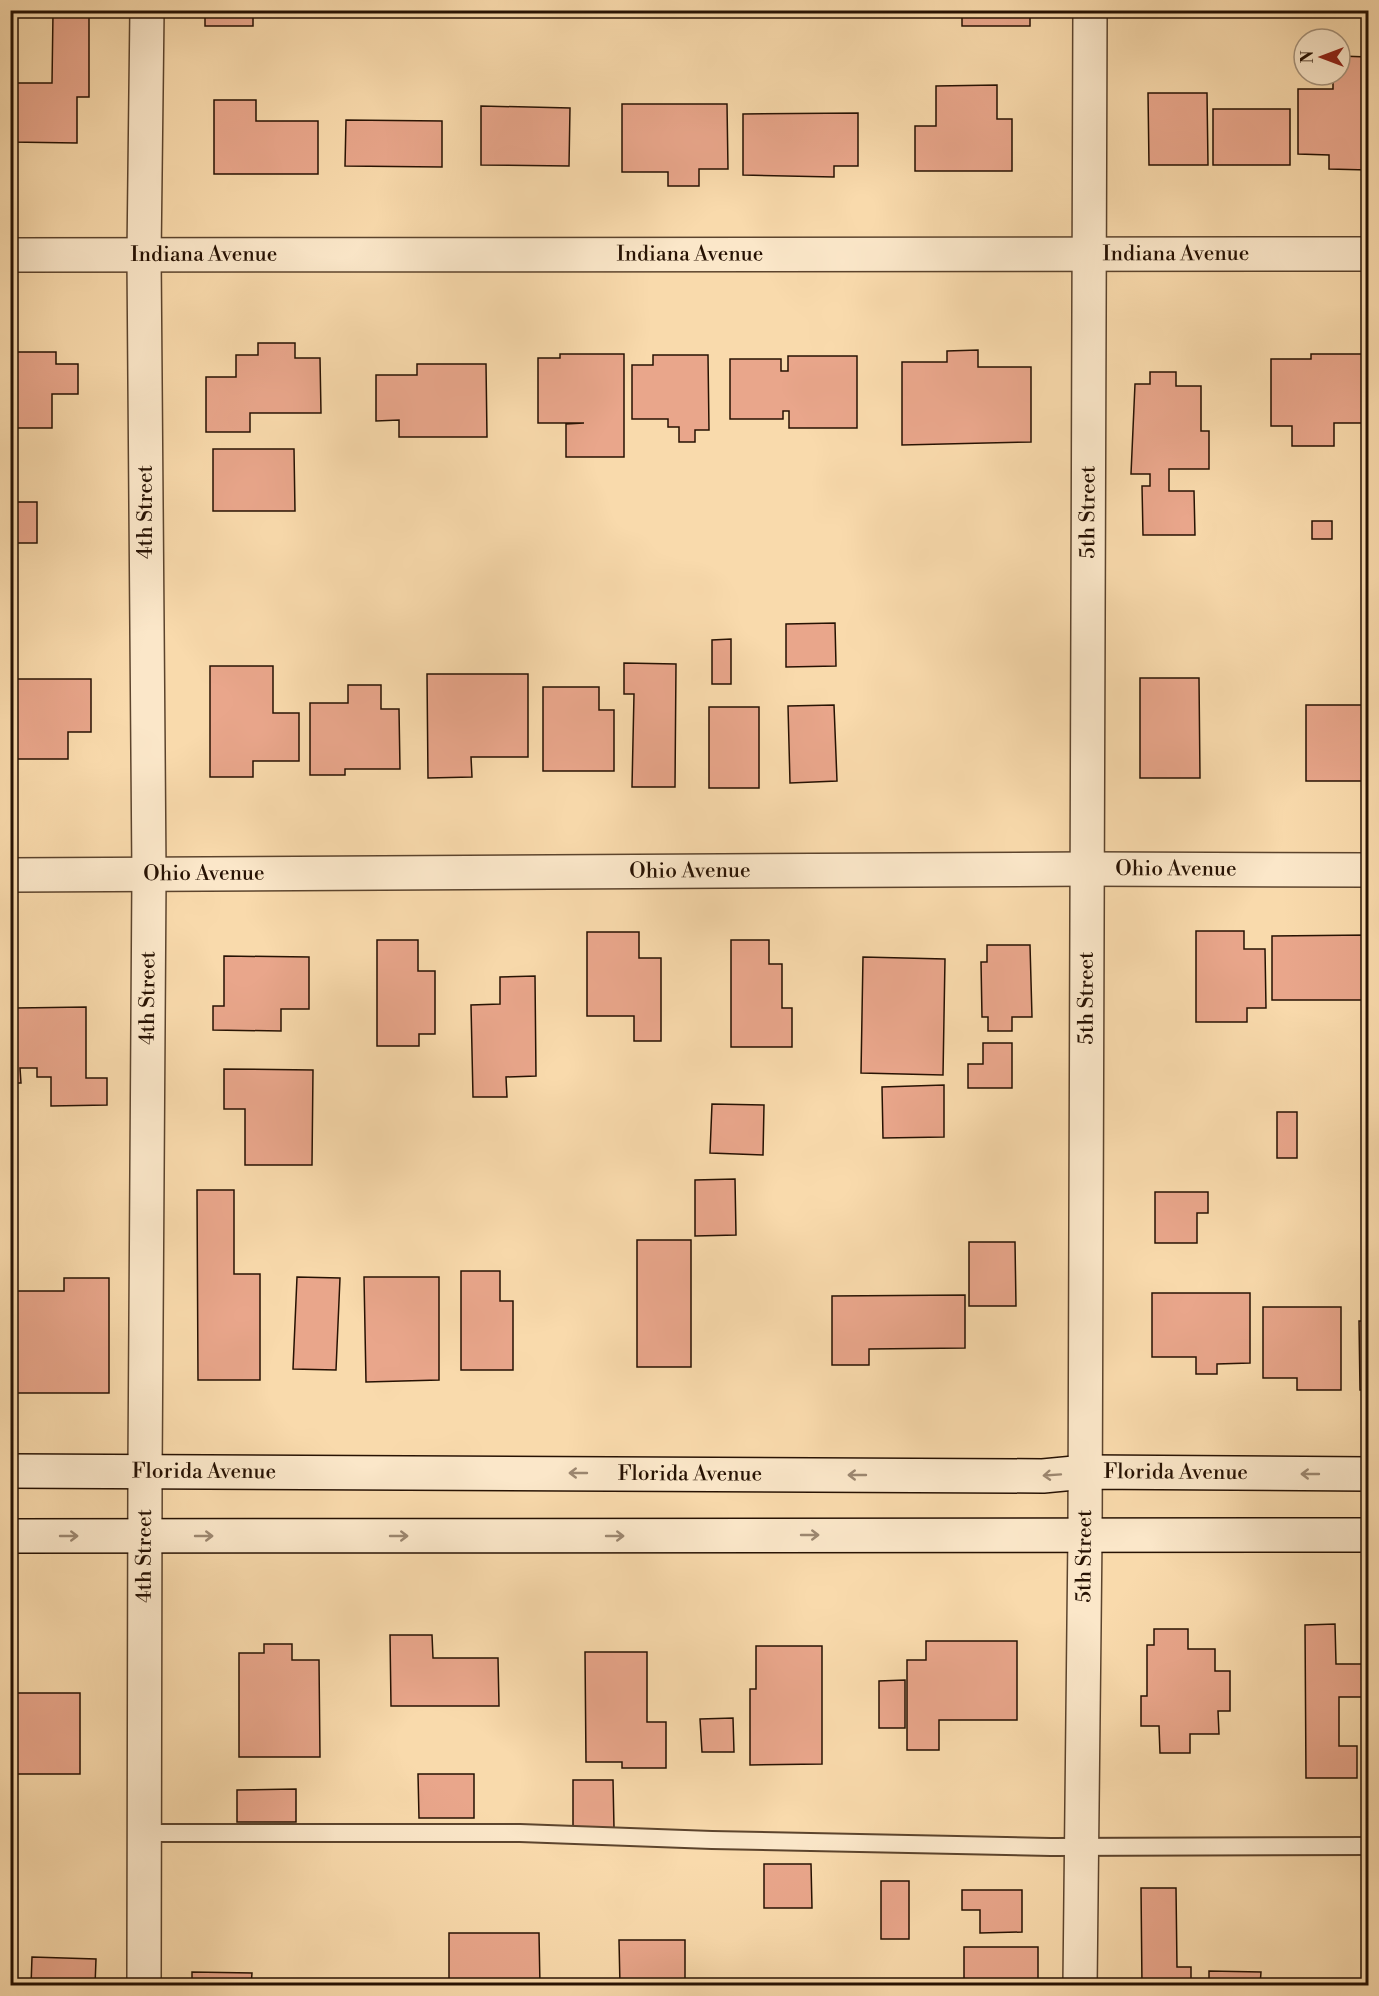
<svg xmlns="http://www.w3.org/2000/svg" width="1379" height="1996" viewBox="0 0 1379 1996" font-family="'Libre Bodoni',serif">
<rect width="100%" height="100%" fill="#f9daac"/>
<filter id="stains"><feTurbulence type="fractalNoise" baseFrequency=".00333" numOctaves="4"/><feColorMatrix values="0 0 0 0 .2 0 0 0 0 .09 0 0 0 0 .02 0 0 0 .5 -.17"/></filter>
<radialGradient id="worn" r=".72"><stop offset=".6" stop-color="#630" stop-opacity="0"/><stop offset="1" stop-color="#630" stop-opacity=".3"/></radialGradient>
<g fill="#e9a68b" stroke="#271203" stroke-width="1.5">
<polygon points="10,10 89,10 89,97 77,97 77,143 10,142 10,98 17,98 17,83 52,83 53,13 10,13"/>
<rect x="205" y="10" width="48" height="16"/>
<rect x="962" y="10" width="68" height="16"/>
<polygon points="1340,56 1368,57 1368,170 1329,169 1329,155 1298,154 1298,89 1333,89 1333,75 1340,75"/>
<polygon points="997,85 997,119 1012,119 1012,171 915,171 915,126 936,126 936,86"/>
<polygon points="1148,93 1207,93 1208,165 1149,165"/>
<polygon points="214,100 256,100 256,121 318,121 318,174 214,174"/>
<polygon points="622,104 727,104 728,169 699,169 699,186 668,186 668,172 622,172"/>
<polygon points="481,106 570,108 569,166 481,165"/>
<rect x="1213" y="109" width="77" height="56"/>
<polygon points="858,113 858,166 834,166 834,177 743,175 743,114"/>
<polygon points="346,120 442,121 442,167 345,166"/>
<polygon points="258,343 295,343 295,358 320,358 321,413 250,413 250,432 206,432 206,377 236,377 236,355 258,355"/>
<polygon points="978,350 978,367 1031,367 1031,442 902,445 902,362 947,362 947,351"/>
<polygon points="10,352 56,352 56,364 78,364 78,394 52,394 52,428 10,428"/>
<polygon points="560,354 624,354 624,457 566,457 566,424 584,423 538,423 538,358 560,358"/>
<polygon points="1311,354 1368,354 1368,414 1364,414 1364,423 1334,423 1334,446 1292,446 1292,426 1271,426 1271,359 1311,359"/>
<polygon points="653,355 708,355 709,430 695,430 695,442 679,442 679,427 668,427 668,419 632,419 632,365 653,365"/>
<polygon points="788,356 857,356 857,428 789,428 789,411 783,411 783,419 730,419 730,359 781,359 781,371 788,371"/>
<polygon points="417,364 486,364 487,437 399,437 399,420 376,421 376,375 417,375"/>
<polygon points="1150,372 1176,372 1176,386 1201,386 1201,431 1209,431 1209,469 1169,469 1169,491 1194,491 1195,535 1143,535 1142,486 1150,486 1150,474 1131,474 1135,384 1150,384"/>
<polygon points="213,449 294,449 295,511 213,511"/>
<rect x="10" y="502" width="27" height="41"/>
<rect x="1312" y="521" width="20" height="18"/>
<polygon points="835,623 836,666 786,667 786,624"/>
<polygon points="731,639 731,684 712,684 712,640"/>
<polygon points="624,663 676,664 675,787 632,787 634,694 624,694"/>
<polygon points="210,666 273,666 273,713 299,713 299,761 253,761 253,777 210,777"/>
<polygon points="427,674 528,674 528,757 471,757 472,777 428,778"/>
<polygon points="1140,678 1199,678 1200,778 1140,778"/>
<polygon points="10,679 91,679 91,732 68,732 68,759 10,759"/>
<polygon points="348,685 381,685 381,709 399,709 400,769 345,769 345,775 310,775 310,703 348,703"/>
<polygon points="543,687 599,687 599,710 614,710 614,771 543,771"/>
<polygon points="834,705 837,781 790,783 788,706"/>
<rect x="1306" y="705" width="62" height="76"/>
<rect x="709" y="707" width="50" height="81"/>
<polygon points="1196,931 1244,931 1244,949 1265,949 1266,1008 1247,1008 1247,1022 1196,1022"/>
<polygon points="587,932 639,932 639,958 661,958 661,1041 634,1041 634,1016 587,1016"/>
<polygon points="1368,935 1368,1000 1272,1000 1272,936"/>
<polygon points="377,940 418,940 418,971 435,971 435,1034 419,1034 419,1046 377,1046"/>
<polygon points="731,940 769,940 769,964 782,964 782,1008 792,1008 792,1047 731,1047"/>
<polygon points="987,945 1030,945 1032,1017 1012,1017 1012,1031 988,1031 988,1017 982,1017 981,962 987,962"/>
<polygon points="224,956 309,957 309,1009 281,1009 281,1031 213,1030 213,1006 224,1006"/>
<polygon points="863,957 945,959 943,1075 861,1073"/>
<polygon points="535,976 536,1076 506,1077 507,1097 473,1097 471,1005 500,1004 500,977"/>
<polygon points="10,979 16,979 16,1008 86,1007 86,1078 107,1078 107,1105 51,1106 51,1077 37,1077 37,1068 20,1068 21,1083 10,1083"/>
<polygon points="983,1043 1012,1043 1012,1088 968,1088 968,1064 983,1064"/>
<polygon points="224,1069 313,1070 312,1165 245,1165 245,1109 224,1109"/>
<polygon points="944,1085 944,1137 883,1138 882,1087"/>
<polygon points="712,1104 764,1105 763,1155 710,1153"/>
<rect x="1277" y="1112" width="20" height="46"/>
<polygon points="735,1179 736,1235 695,1236 695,1180"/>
<polygon points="197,1190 234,1190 234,1274 260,1274 260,1380 198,1380"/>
<polygon points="1155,1192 1208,1192 1208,1213 1197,1213 1197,1243 1155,1243"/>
<rect x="637" y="1240" width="54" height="127"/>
<polygon points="969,1242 1015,1242 1016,1306 969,1306"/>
<polygon points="461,1271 500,1271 500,1301 513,1301 513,1370 461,1370"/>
<polygon points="297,1277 340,1278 336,1370 293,1369"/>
<polygon points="364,1277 439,1277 439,1380 366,1382"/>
<polygon points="64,1278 109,1278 109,1393 10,1393 10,1291 64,1291"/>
<polygon points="1152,1293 1250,1293 1250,1363 1217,1364 1217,1374 1196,1374 1196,1357 1152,1357"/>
<polygon points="965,1295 965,1348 869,1349 869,1365 832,1365 832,1296"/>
<polygon points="1263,1307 1341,1307 1341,1390 1297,1390 1297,1378 1263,1378"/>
<polygon points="1359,1321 1368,1321 1368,1390 1360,1390"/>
<polygon points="1335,1624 1336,1664 1368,1664 1368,1697 1339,1697 1339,1746 1357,1746 1357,1778 1306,1778 1305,1625"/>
<polygon points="1154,1629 1188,1629 1188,1649 1215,1649 1215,1671 1230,1671 1230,1711 1218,1711 1219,1734 1190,1734 1190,1753 1160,1753 1159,1726 1141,1726 1141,1696 1147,1696 1147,1645 1154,1645"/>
<polygon points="390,1635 432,1635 433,1658 498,1658 499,1706 391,1706"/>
<polygon points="926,1641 1017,1641 1017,1720 939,1720 939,1750 907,1750 907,1660 926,1660"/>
<polygon points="264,1644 292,1644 292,1660 319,1660 320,1757 239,1757 239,1653 264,1653"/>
<polygon points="756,1646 822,1646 822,1764 750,1765 750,1689 756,1689"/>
<polygon points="585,1652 647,1652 647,1722 666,1722 666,1768 622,1768 622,1762 586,1762"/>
<polygon points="905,1680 905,1728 879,1728 879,1681"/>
<rect x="10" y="1693" width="70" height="81"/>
<polygon points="733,1718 734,1752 702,1752 700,1719"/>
<polygon points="418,1774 474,1774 474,1818 419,1818"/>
<polygon points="573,1780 613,1780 614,1828 573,1828"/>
<polygon points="296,1789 296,1822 237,1822 237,1790"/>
<polygon points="764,1864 811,1864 812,1908 764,1908"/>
<rect x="881" y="1881" width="28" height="58"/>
<polygon points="1141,1888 1176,1888 1177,1967 1191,1967 1191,1986 1142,1986"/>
<polygon points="962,1890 1022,1890 1022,1932 980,1933 980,1910 962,1910"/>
<polygon points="449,1933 539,1933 540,1986 449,1986"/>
<polygon points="619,1940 685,1940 685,1986 620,1986"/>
<rect x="964" y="1947" width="74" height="39"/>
<polygon points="32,1957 96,1959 95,1986 31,1986"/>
<polygon points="1209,1971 1261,1972 1260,1986 1209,1986"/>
<polygon points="192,1972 252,1973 251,1986 192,1986"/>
<rect x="891" y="1979" width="56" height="7"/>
<polygon points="421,1981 421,1986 354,1986 354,1982"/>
<rect x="805" y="1983" width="63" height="3"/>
</g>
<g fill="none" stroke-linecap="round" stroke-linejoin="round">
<defs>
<polyline id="service" points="145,1833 520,1833 712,1840 1051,1847 1368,1846"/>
<g id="minor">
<path id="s1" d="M10,255L1368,254"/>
<path id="s2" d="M10,875L1087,869L1368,870"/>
<path id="s3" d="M144,1986L145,1471L149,875L144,256L147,10"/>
<path id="s4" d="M1080,1986L1085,1535L1090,10"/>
</g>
<g id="secondary">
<path id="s5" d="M10,1471L1043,1476L1085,1472L1368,1474"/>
<polyline points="10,1536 1368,1535"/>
</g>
</defs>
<use href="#service" stroke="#5c442d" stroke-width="20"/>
<use href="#minor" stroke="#5c442d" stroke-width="36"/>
<use href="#secondary" stroke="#271203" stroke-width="36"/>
<use href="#service" stroke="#fbe7c9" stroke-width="16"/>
<use href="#minor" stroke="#fbe7c9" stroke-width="33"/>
<use href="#secondary" stroke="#fbe7c9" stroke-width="33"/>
</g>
<defs><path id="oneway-shaft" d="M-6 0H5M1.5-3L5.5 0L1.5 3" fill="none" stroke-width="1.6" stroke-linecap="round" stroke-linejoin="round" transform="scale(1.5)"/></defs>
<g stroke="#9c8770">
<use href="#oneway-shaft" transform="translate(578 1473) rotate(-180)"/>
<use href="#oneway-shaft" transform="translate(1310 1474) rotate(-180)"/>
<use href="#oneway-shaft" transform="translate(857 1475) rotate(-180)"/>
<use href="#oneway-shaft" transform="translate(1052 1475) rotate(176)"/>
<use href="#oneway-shaft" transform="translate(810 1535)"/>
<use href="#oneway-shaft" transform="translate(69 1536)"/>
<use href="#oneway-shaft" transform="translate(204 1536)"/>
<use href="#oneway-shaft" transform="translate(399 1536)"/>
<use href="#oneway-shaft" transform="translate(615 1536)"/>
</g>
<g text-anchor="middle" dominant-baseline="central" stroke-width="4.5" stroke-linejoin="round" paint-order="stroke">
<g font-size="21" fill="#271203" stroke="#fbe7c9">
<text stroke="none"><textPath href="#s1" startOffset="680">Indiana Avenue</textPath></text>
<text stroke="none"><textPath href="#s1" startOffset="1166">Indiana Avenue</textPath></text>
<text stroke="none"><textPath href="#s1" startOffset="194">Indiana Avenue</textPath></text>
<text transform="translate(146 512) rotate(-90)">4th Street</text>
<text stroke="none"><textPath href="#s4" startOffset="1474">5th Street</textPath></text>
<text stroke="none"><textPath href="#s2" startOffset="1166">Ohio Avenue</textPath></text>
<text stroke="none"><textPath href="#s2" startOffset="680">Ohio Avenue</textPath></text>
<text stroke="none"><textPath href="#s2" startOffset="194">Ohio Avenue</textPath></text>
<text stroke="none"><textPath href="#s3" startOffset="988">4th Street</textPath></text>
<text stroke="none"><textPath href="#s4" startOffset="988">5th Street</textPath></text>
<text stroke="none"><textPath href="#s5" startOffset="194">Florida Avenue</textPath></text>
<text stroke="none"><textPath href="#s5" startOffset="1166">Florida Avenue</textPath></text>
<text stroke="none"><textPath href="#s5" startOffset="680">Florida Avenue</textPath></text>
<text stroke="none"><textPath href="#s3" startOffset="430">4th Street</textPath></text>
<text stroke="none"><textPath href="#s4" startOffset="430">5th Street</textPath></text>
</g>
</g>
<rect width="1379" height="1996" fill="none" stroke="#f9daac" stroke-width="36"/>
<rect x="12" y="12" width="1355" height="1972" fill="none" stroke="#271203" stroke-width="3"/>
<rect x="18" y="18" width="1343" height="1960" fill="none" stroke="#271203" stroke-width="1.5"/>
<g transform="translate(1322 57) rotate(270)"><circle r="28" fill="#fbe7c9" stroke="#a6927a" stroke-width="1.5"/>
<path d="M0-4.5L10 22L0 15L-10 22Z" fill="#8f2418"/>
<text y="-9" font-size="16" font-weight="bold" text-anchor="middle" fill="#271203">N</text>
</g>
<rect width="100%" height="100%" filter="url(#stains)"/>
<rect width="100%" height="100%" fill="url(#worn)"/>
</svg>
